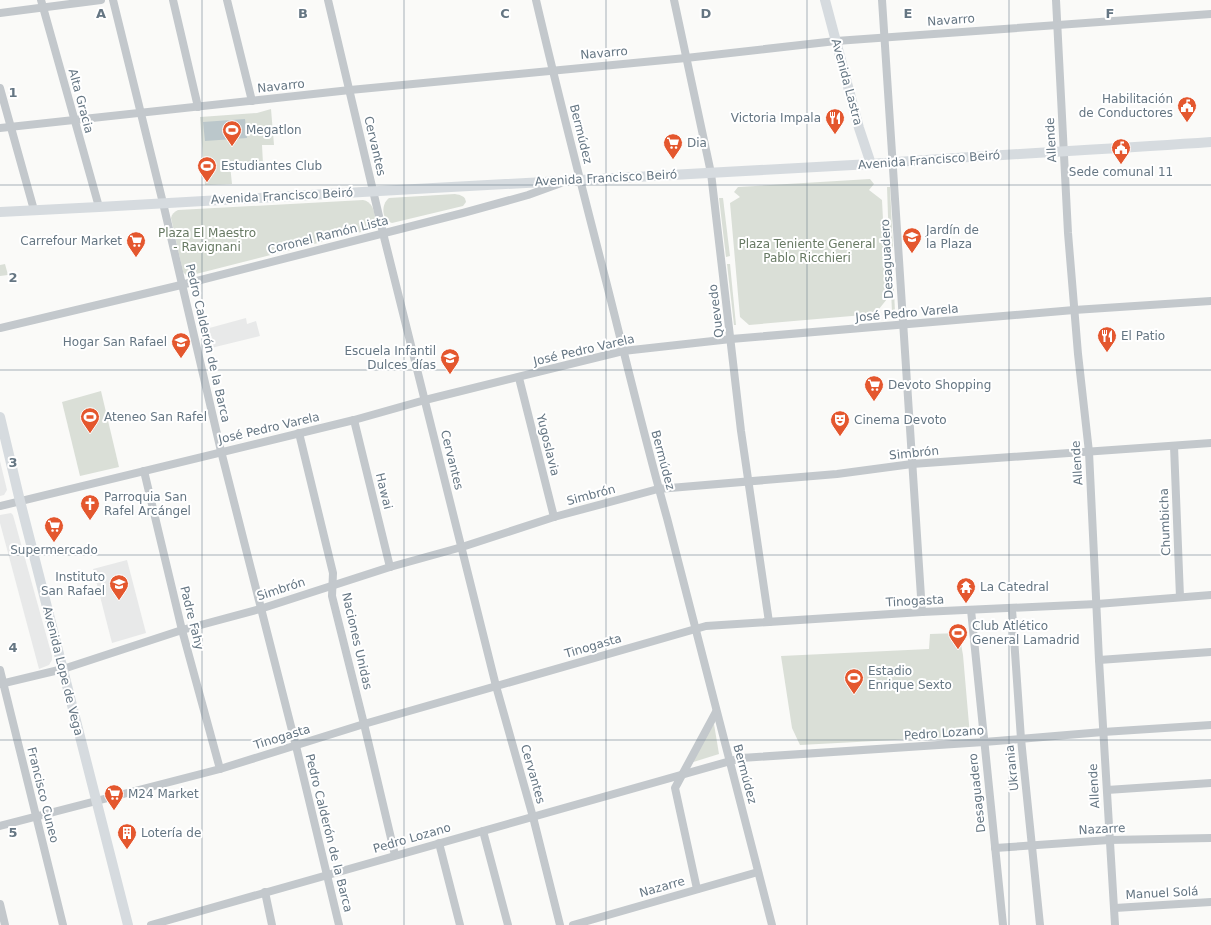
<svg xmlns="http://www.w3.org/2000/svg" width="1211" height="925" viewBox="0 0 1211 925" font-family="'DejaVu Sans',sans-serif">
<rect width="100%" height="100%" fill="#fafaf8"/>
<g fill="#e8e9e9">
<polygon points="246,318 247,324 256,321 260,336 207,349 202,330"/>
<polygon points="0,461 7,490 4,495 0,496"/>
<polygon points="11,513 13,515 52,656 52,660 49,665 39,669 0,523 0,515"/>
<polygon points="127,560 146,633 112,643 93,569"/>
</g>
<g fill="#dadfd7">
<polygon points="271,109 274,145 262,145 263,164 230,165 232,184 205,185 200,117 257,113"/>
<polygon points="870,179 874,184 869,190 882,200 887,299 875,314 749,325 740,317 730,203 740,197 734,192 738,187"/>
<polygon points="887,187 890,187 893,248 889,245"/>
<path d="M455,194C461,195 465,196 466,202L463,206L392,223C381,220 381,204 389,198Z"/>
<polygon points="719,198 723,198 730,256 726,257"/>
<path d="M363,200C372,201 376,213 375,222C374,225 371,228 369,230L192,275L187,276L183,272L171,218C172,214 174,212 178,210Z"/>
<polygon points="889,249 892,249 895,312 892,312"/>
<polygon points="5,264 8,275 0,276 0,265"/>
<polygon points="727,264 730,264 736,325 734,325"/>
<polygon points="101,391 119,467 80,476 62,402"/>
<polygon points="959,633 963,655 970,736 800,745 792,728 781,656 929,649 930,634"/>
<polygon points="714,724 719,754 687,764"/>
</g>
<polygon fill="#bbc7cb" points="245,119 247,138 205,141 203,122"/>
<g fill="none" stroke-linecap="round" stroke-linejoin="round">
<g stroke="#c3c8cc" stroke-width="8">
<polyline points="41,0 99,207"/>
<polyline points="113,0 163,203 221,451 296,746 339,925"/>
<polyline points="173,0 198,107"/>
<polyline points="227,0 252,101"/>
<polyline points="328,0 383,233 496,686 533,817 560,925"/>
<path d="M536,0C558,94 582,188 606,281C626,360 645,440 667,518L772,925"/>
<polyline points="674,0 711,173 741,431 769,622"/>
<polyline points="882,0 922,612"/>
<polyline points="1056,0 1068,233 1078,354 1089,452 1099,660 1115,925"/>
<polyline points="0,13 101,0"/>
<polyline points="0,88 34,210"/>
<polyline points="0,128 350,90 686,58 836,41 1211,14"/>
<polyline points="0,328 181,285 463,213 528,195 561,183"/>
<polyline points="519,378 554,517"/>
<polyline points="354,420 390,567"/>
<polyline points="299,433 333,573 332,596 364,724 395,855"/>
<polyline points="1174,446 1180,597"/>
<polyline points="144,471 182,630 220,769"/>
<polyline points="0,506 354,420 425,400 623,351 731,339 1074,310 1211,301"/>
<polyline points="1012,609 1021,739 1040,925"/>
<polyline points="971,610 1003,925"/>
<polyline points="1099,660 1211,652"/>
<polyline points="0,670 63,925"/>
<polyline points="0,684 63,669 182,630 260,609 390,567 462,547 554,517 658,489 837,474 912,464 1211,443"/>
<polyline points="1107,790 1211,783"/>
<polyline points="0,826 220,769 364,724 706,626 922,612 1097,604 1211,595"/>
<polyline points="483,831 508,925"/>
<polyline points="439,843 460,925"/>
<polyline points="995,848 1109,840 1211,838"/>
<polyline points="697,889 675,788 716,712"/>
<polyline points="265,892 272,925"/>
<polyline points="0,904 5,925"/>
<polyline points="1115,908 1211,902"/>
<polyline points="151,925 741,758 984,742 1103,732 1211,725"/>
<polyline points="573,925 758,872"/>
</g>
<g stroke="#d6dbdf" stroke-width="10">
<polyline points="825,0 859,128 871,164"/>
<path d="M0,212L99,207L397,190L871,164C984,155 1098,150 1211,142"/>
<polyline points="0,417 20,501 128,925"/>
</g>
</g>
<path fill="none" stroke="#657683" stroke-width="1" stroke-opacity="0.55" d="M202,0V925M404,0V925M606,0V925M807,0V925M1009,0V925M0,185H1211M0,370H1211M0,555H1211M0,740H1211"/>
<defs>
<symbol id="civic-pin" viewBox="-11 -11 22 30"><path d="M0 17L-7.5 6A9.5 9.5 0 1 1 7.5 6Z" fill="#e4572e" stroke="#fff"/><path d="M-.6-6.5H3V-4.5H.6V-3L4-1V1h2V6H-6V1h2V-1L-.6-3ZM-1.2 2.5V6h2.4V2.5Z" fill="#fff"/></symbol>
<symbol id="restaurant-pin" viewBox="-11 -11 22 30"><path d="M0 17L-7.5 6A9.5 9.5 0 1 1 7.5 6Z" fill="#e4572e" stroke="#fff"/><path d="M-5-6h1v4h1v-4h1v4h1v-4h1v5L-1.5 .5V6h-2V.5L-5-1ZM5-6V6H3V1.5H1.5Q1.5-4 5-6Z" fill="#fff"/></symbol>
<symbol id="stadium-pin" viewBox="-11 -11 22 30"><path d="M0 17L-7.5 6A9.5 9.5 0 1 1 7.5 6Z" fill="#e4572e" stroke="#fff"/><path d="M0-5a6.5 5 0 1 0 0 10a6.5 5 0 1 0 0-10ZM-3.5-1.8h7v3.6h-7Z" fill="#fff"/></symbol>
<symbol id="supermarket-pin" viewBox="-11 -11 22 30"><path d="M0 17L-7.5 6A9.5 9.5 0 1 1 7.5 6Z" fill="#e4572e" stroke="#fff"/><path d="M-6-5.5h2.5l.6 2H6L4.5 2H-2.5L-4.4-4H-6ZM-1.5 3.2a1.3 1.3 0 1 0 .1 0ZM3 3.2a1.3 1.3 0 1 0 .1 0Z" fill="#fff"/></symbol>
<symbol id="school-pin" viewBox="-11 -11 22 30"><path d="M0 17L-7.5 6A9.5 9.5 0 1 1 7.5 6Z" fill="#e4572e" stroke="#fff"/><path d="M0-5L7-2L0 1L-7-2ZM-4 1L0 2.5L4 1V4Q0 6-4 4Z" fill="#fff"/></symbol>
<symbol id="theatre-pin" viewBox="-11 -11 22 30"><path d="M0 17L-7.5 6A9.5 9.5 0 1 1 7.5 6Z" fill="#e4572e" stroke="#fff"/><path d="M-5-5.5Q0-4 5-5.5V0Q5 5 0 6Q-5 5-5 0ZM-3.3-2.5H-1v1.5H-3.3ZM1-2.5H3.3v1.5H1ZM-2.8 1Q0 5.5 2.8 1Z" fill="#fff"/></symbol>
<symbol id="church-pin" viewBox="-11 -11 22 30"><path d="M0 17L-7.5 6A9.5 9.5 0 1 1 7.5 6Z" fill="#e4572e" stroke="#fff"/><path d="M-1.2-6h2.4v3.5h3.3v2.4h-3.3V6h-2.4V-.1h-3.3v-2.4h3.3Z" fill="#fff"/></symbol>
<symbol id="temple-pin" viewBox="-11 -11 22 30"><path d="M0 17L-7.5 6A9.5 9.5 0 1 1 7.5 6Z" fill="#e4572e" stroke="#fff"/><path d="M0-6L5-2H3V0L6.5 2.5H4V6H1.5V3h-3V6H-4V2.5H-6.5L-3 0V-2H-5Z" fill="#fff"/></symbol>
<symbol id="building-pin" viewBox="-11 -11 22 30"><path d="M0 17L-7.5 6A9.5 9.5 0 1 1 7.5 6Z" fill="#e4572e" stroke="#fff"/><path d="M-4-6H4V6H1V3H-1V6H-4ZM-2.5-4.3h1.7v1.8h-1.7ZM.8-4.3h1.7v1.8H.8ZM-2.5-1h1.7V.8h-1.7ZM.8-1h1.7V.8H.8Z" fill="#fff"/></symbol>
</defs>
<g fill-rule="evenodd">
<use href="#civic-pin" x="1176" y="95" width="22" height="30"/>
<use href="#restaurant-pin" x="824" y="107" width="22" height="30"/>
<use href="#stadium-pin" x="221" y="119" width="22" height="30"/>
<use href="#supermarket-pin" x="662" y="132" width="22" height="30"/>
<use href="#civic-pin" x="1110" y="137" width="22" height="30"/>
<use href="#stadium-pin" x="196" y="155" width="22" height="30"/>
<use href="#school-pin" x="901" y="226" width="22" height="30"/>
<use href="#supermarket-pin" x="125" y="230" width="22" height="30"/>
<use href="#restaurant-pin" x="1096" y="325" width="22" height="30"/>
<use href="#school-pin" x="170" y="331" width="22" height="30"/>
<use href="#school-pin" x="439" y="347" width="22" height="30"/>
<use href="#supermarket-pin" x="863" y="374" width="22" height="30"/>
<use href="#stadium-pin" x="79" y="406" width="22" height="30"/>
<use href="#theatre-pin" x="829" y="409" width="22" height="30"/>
<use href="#church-pin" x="79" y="493" width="22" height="30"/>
<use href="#supermarket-pin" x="43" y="515" width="22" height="30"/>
<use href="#school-pin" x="108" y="573" width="22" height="30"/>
<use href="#temple-pin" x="955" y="576" width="22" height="30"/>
<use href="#stadium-pin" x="947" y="622" width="22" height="30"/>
<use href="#stadium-pin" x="843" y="667" width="22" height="30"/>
<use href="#supermarket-pin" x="103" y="783" width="22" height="30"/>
<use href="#building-pin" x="116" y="822" width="22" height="30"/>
</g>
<g text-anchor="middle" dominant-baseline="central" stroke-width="4" stroke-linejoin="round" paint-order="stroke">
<g font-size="12" fill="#657683" stroke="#fff">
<text transform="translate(951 20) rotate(-4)">Navarro</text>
<text transform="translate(604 53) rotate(-5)">Navarro</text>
<text transform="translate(847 82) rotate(75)">Avenida Lastra</text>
<text transform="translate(281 86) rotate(-6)">Navarro</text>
<text transform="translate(81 101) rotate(75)">Alta Gracia</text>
<text transform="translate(581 134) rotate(76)">Bermúdez</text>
<text transform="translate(1051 140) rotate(-93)">Allende</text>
<text transform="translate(375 146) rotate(77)">Cervantes</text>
<text transform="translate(929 160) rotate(-4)">Avenida Francisco Beiró</text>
<text transform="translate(606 178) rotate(-3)">Avenida Francisco Beiró</text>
<text transform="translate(282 196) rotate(-3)">Avenida Francisco Beiró</text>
<text transform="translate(328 235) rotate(-14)">Coronel Ramón Lista</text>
<text transform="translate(887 259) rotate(-93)">Desaguadero</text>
<text transform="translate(716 311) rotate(-97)">Quevedo</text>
<text transform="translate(907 313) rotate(-5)">José Pedro Varela</text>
<text transform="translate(208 343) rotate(77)">Pedro Calderón de la Barca</text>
<text transform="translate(584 350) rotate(-13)">José Pedro Varela</text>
<text transform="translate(269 428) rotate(-13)">José Pedro Varela</text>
<text transform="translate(548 445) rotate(76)">Yugoslavia</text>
<text transform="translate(914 453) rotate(-6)">Simbrón</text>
<text transform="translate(452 460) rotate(76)">Cervantes</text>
<text transform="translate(663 460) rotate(75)">Bermúdez</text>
<text transform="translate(1077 463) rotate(-94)">Allende</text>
<text transform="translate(384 491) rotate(76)">Hawai</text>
<text transform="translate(591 495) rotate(-15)">Simbrón</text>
<text transform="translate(1165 522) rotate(-92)">Chumbicha</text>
<text transform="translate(281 589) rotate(-18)">Simbrón</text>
<text transform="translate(915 601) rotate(-3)">Tinogasta</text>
<text transform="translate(192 618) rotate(76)">Padre Fahy</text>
<text transform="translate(357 641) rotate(77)">Naciones Unidas</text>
<text transform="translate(593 646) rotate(-16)">Tinogasta</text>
<text transform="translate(63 671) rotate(76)">Avenida Lope de Vega</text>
<text transform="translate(944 733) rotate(-4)">Pedro Lozano</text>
<text transform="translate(282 737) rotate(-17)">Tinogasta</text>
<text transform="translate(1012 768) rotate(-96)">Ukrania</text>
<text transform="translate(533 774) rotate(74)">Cervantes</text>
<text transform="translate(745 774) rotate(75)">Bermúdez</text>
<text transform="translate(1094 786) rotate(-93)">Allende</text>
<text transform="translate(977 793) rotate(-96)">Desaguadero</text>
<text transform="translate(43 795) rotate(76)">Francisco Cuneo</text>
<text transform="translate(1102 829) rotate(-3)">Nazarre</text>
<text transform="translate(329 833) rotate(76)">Pedro Calderón de la Barca</text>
<text transform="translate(412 838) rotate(-16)">Pedro Lozano</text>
<text transform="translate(662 887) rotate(-16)">Nazarre</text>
<text transform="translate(1162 893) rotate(-3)">Manuel Solá</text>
</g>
<g font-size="12" fill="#657683" stroke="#fff" text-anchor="start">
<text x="1173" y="99" text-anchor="end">Habilitación<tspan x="1173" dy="14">de Conductores</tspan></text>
<text x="821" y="118" text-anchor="end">Victoria Impala</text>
<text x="246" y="130">Megatlon</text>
<text x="687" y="143">Dia</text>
<text x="221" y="166">Estudiantes Club</text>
<text x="1121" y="172" text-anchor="middle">Sede comunal 11</text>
<text x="926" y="230">Jardín de<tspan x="926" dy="14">la Plaza</tspan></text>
<text x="122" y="241" text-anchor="end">Carrefour Market</text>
<text x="1121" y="336">El Patio</text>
<text x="167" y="342" text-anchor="end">Hogar San Rafael</text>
<text x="436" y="351" text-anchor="end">Escuela Infantil<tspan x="436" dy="14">Dulces días</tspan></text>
<text x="888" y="385">Devoto Shopping</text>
<text x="104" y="417">Ateneo San Rafel</text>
<text x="854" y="420">Cinema Devoto</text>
<text x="104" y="497">Parroquia San<tspan x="104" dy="14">Rafel Arcángel</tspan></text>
<text x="54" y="550" text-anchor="middle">Supermercado</text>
<text x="105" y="577" text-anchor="end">Instituto<tspan x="105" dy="14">San Rafael</tspan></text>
<text x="980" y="587">La Catedral</text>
<text x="972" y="626">Club Atlético<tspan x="972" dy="14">General Lamadrid</tspan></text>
<text x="868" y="671">Estadio<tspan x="868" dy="14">Enrique Sexto</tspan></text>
<text x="128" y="794">M24 Market</text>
<text x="141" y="833">Lotería de</text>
</g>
<g font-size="12" fill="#687a64" stroke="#fff">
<text x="207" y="233">Plaza El Maestro<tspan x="207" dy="14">- Ravignani</tspan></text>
<text x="807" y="244">Plaza Teniente General<tspan x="807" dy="14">Pablo Ricchieri</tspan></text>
</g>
</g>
<g font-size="13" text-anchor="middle" font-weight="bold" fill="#657683" stroke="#fff" stroke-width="4" stroke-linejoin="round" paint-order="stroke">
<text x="101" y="18">A</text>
<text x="303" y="18">B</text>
<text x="505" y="18">C</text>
<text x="706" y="18">D</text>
<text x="908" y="18">E</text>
<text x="1110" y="18">F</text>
<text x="13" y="97">1</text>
<text x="13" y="282">2</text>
<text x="13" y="467">3</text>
<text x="13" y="652">4</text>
<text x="13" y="837">5</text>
</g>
</svg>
